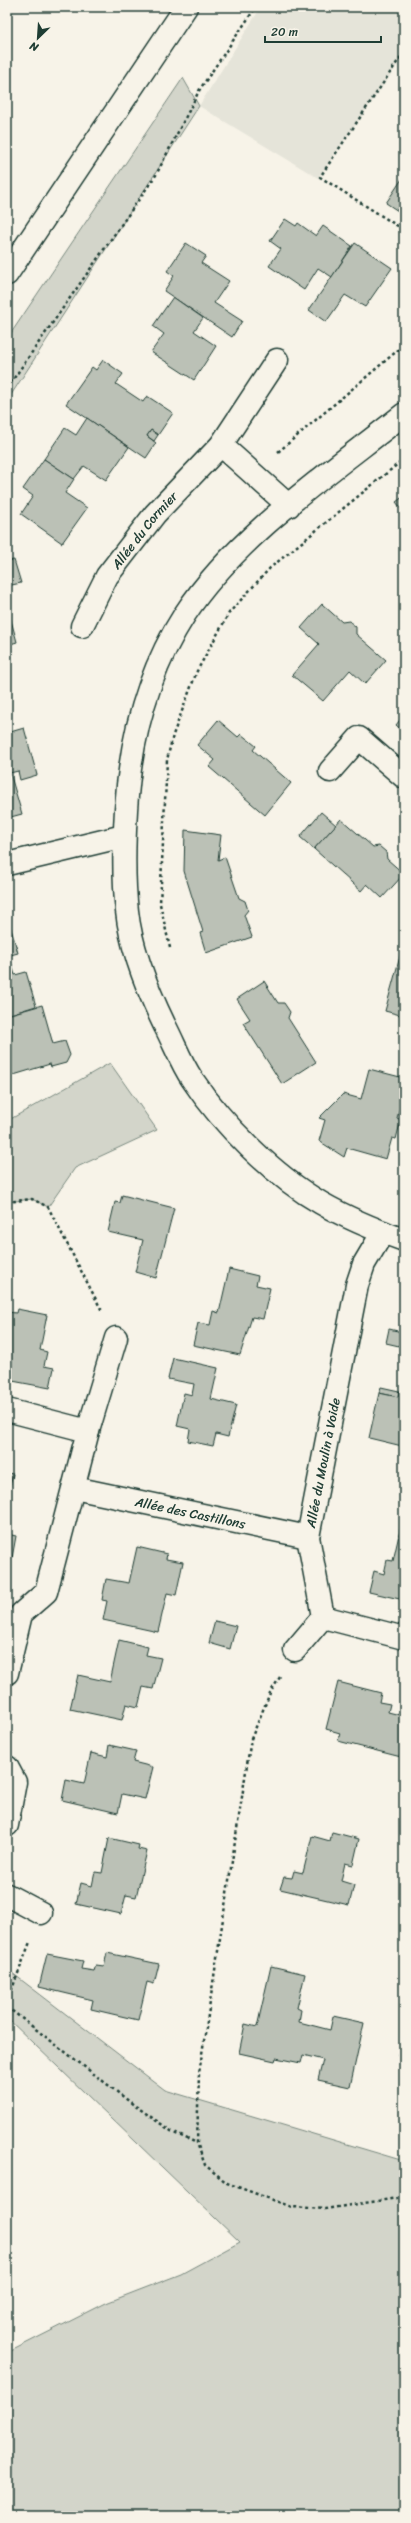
<svg xmlns="http://www.w3.org/2000/svg" width="411" height="2523" viewBox="0 0 411 2523" font-family="Sriracha,sans-serif">
<rect width="100%" height="100%" fill="#f7f3e8"/>
<filter id="ink" filterUnits="userSpaceOnUse"><feTurbulence type="fractalNoise" baseFrequency=".025" numOctaves="2"/><feDisplacementMap in="SourceGraphic" scale="8" xChannelSelector="R" yChannelSelector="G"/><feConvolveMatrix kernelMatrix="1 2 1 2 8 2 1 2 1" color-interpolation-filters="sRGB"/></filter>
<g filter="url(#ink)">
<polygon fill="#e5e4d9" points="261,7 399,7 404,10 404,56 318,178 199,106"/>
<g fill="#d3d5ca" stroke="#79897f">
<polygon points="183,78 199,106 7,401 7,339"/>
<polygon points="110,1063 157,1130 75,1168 48,1207 32,1199 7,1202 7,1121"/>
<polygon points="7,1969 165,2090 404,2161 404,2516 7,2516 7,2353 106,2303 181,2274 240,2242 7,2018"/>
</g>
<g fill="#bbc1b6" stroke="#1f3d34">
<polygon points="404,176 404,215 386,203"/>
<polygon points="285,219 296,226 298,223 316,236 323,226 352,246 332,277 318,268 304,290 269,266 281,249 270,241"/>
<polygon points="186,243 206,256 201,263 229,281 214,303 242,321 232,337 164,291 174,276 167,271"/>
<polygon points="355,243 392,268 365,307 345,295 326,322 309,310"/>
<polygon points="173,297 203,318 194,331 216,346 194,380 151,352 164,334 153,326"/>
<polygon points="103,360 123,374 116,384 143,402 147,396 173,413 158,435 151,430 147,436 156,443 146,458 66,404 92,367 96,370"/>
<polygon points="87,418 129,447 106,480 84,466 74,479 44,459 65,428 76,435"/>
<polygon points="151,430 158,435 154,441 147,436"/>
<polygon points="44,459 74,479 65,493 87,508 62,543 21,514 33,496 23,489"/>
<polygon points="404,496 404,512 396,502"/>
<polygon points="14,560 21,583 7,586 7,561"/>
<polygon points="322,604 342,622 349,621 356,627 356,634 386,660 365,684 350,670 323,701 292,675 319,644 301,628"/>
<polygon points="7,606 17,642 7,645"/>
<polygon points="404,715 404,732 396,725"/>
<polygon points="218,720 238,737 241,734 256,746 253,750 291,783 265,815 209,767 215,760 197,745"/>
<polygon points="24,728 37,775 20,780 18,771 10,773 22,814 7,818 7,733"/>
<polygon points="321,812 336,825 314,849 300,837"/>
<polygon points="341,819 373,847 379,846 386,852 387,859 404,874 382,898 367,884 361,891 314,849"/>
<polygon points="185,830 221,835 218,860 225,857 239,898 245,901 248,910 244,915 252,937 206,953 200,933 203,932 184,871"/>
<polygon points="7,915 18,953 7,956"/>
<polygon points="404,942 404,1016 385,1011"/>
<polygon points="9,955 15,975 26,972 36,1006 7,1015 7,956"/>
<polygon points="264,981 278,1003 284,1003 290,1012 288,1018 316,1062 282,1084 243,1023 250,1019 237,999"/>
<polygon points="42,1005 53,1044 65,1041 70,1055 66,1063 51,1067 50,1064 7,1077 7,1015"/>
<polygon points="369,1069 404,1078 404,1093 397,1118 401,1120 396,1139 392,1138 386,1159 347,1148 344,1157 319,1141 325,1120 319,1118 343,1094 361,1099"/>
<polygon points="122,1195 174,1208 156,1278 135,1272 143,1240 108,1232 115,1202 120,1203"/>
<polygon points="229,1269 258,1276 256,1285 270,1288 263,1319 252,1317 240,1355 193,1345 198,1323 210,1325 213,1311 219,1313"/>
<polygon points="17,1309 47,1315 40,1350 47,1352 44,1366 54,1368 50,1388 7,1380 7,1312 16,1313"/>
<polygon points="389,1329 402,1332 399,1346 386,1343"/>
<polygon points="173,1358 218,1368 211,1399 236,1405 228,1437 216,1434 213,1446 188,1441 190,1429 177,1426 184,1393 192,1395 194,1384 168,1379"/>
<polygon points="381,1387 399,1391 398,1397 379,1393"/>
<polygon points="399,1391 404,1392 404,1436 402,1446 369,1438 379,1393 398,1397"/>
<polygon points="7,1473 13,1474 7,1499"/>
<polygon points="401,1526 404,1527 404,1600 369,1592 374,1571 384,1574 387,1560 393,1561"/>
<polygon points="7,1534 16,1536 12,1558 7,1557"/>
<polygon points="137,1547 167,1554 166,1559 183,1562 176,1595 167,1593 158,1632 103,1620 107,1601 102,1600 106,1579 129,1583"/>
<polygon points="215,1621 236,1626 230,1649 209,1643"/>
<polygon points="119,1640 148,1647 146,1655 161,1658 153,1689 143,1687 138,1707 126,1704 122,1720 70,1709 78,1675 110,1682"/>
<polygon points="338,1682 381,1693 379,1702 390,1704 388,1712 404,1716 404,1746 401,1757 338,1741 340,1733 326,1729"/>
<polygon points="109,1745 136,1751 133,1762 153,1767 145,1799 122,1794 118,1813 62,1800 66,1780 84,1784 91,1753 107,1757"/>
<polygon points="332,1832 359,1839 353,1865 345,1863 341,1881 354,1885 349,1905 280,1889 284,1877 292,1878 294,1871 303,1873 312,1836 330,1841"/>
<polygon points="109,1838 139,1845 138,1849 147,1851 136,1897 126,1895 121,1914 76,1904 81,1883 92,1886 95,1872 102,1873"/>
<polygon points="107,1953 159,1964 154,1984 147,1982 138,2020 91,2009 93,2000 39,1987 47,1954 83,1961 81,1969 94,1971 96,1965 104,1966"/>
<polygon points="271,1966 305,1974 297,2008 301,2010 299,2022 330,2030 333,2016 364,2023 350,2087 318,2080 323,2060 303,2055 301,2063 276,2058 275,2061 239,2053 245,2024 257,2027"/>
<polygon points="404,2031 404,2056 398,2055"/>
</g>
<g fill="none" stroke-linecap="round" stroke-linejoin="round">
<defs>
<g id="minor">
<path d="M404,414C331,472 236,536 185,614C147,673 130,740 126,810C124,843 123,878 127,911C131,950 148,991 165,1026C174,1043 181,1063 192,1079C222,1124 274,1176 321,1203C347,1218 376,1230 404,1240"/>
<polyline points="221,445 289,506"/>
<path id="s1" d="M82,626L107,576L155,514L221,445L277,360"/>
<polyline points="330,771 359,738 404,777"/>
<polyline points="7,864 124,836"/>
<polyline points="7,1410 88,1431 46,1592 21,1614 7,1673"/>
<polyline points="88,1431 116,1338"/>
<path id="s2" d="M74,1488L308,1537"/>
<path id="s3" d="M323,1617L308,1537L357,1285L364,1264L383,1232"/>
<polyline points="323,1617 404,1638"/>
<polyline points="295,1650 323,1617"/>
<polyline points="7,1767 15,1782 7,1825"/>
<polyline points="7,1895 41,1913"/>
</g>
<polyline id="secondary" points="7,274 186,7"/>
</defs>
<use href="#minor" stroke="#1f3d34" stroke-width="25"/>
<use href="#secondary" stroke="#1f3d34" stroke-width="25"/>
<g stroke="#1f3d34" stroke-width="2.5" stroke-dasharray="3 3" stroke-linecap="butt">
<polyline points="404,52 320,177 404,230"/>
<polyline points="7,388 156,175 200,89 256,7"/>
<polyline points="278,452 404,345"/>
<polyline points="170,948 160,904 167,760 173,735 197,671 229,613 270,568 404,459"/>
<polyline points="7,1202 32,1199 48,1207 102,1311"/>
<polyline points="280,1677 270,1693 251,1739 199,2073 197,2143 205,2165 227,2183 292,2207 325,2209 404,2197"/>
<polyline points="7,2002 30,1942"/>
<polyline points="7,2007 134,2105 174,2133 197,2143"/>
</g>
<use href="#minor" stroke="#f7f3e8" stroke-width="22"/>
<use href="#secondary" stroke="#f7f3e8" stroke-width="22"/>
</g>
</g>
<g text-anchor="middle" dominant-baseline="central" stroke-width="3.5" stroke-linejoin="round" paint-order="stroke">
<g font-size="13" fill="#1f3d34" stroke="#f7f3e8">
<text stroke="none"><textPath href="#s1" startOffset="115">Allée du Cormier</textPath></text>
<text stroke="none"><textPath href="#s3" startOffset="157">Allée du Moulin à Voide</textPath></text>
<text stroke="none"><textPath href="#s2" startOffset="119">Allée des Castillons</textPath></text>
</g>
</g>
<rect width="411" height="2523" fill="none" stroke="#f7f3e8" stroke-width="24"/>
<rect x="12" y="12" width="387" height="2499" fill="none" stroke="#1f3d34" stroke-width="1.5" filter="url(#ink)"/>
<g transform="translate(38 38) rotate(205)" stroke="#f7f3e8" stroke-width="3" paint-order="stroke">
<path d="M0-3L7 15L0 10L-7 15Z" fill="#1f3d34"/>
<text y="-6" font-size="11" font-weight="bold" text-anchor="middle" fill="#1f3d34">N</text>
</g>
<path d="M265 36v6h116v-6" fill="none" stroke="#1f3d34" stroke-width="2"/>
<text x="271" y="36" font-size="12" fill="#1f3d34" stroke="#f7f3e8" stroke-width="3" paint-order="stroke">20 m</text>
</svg>
